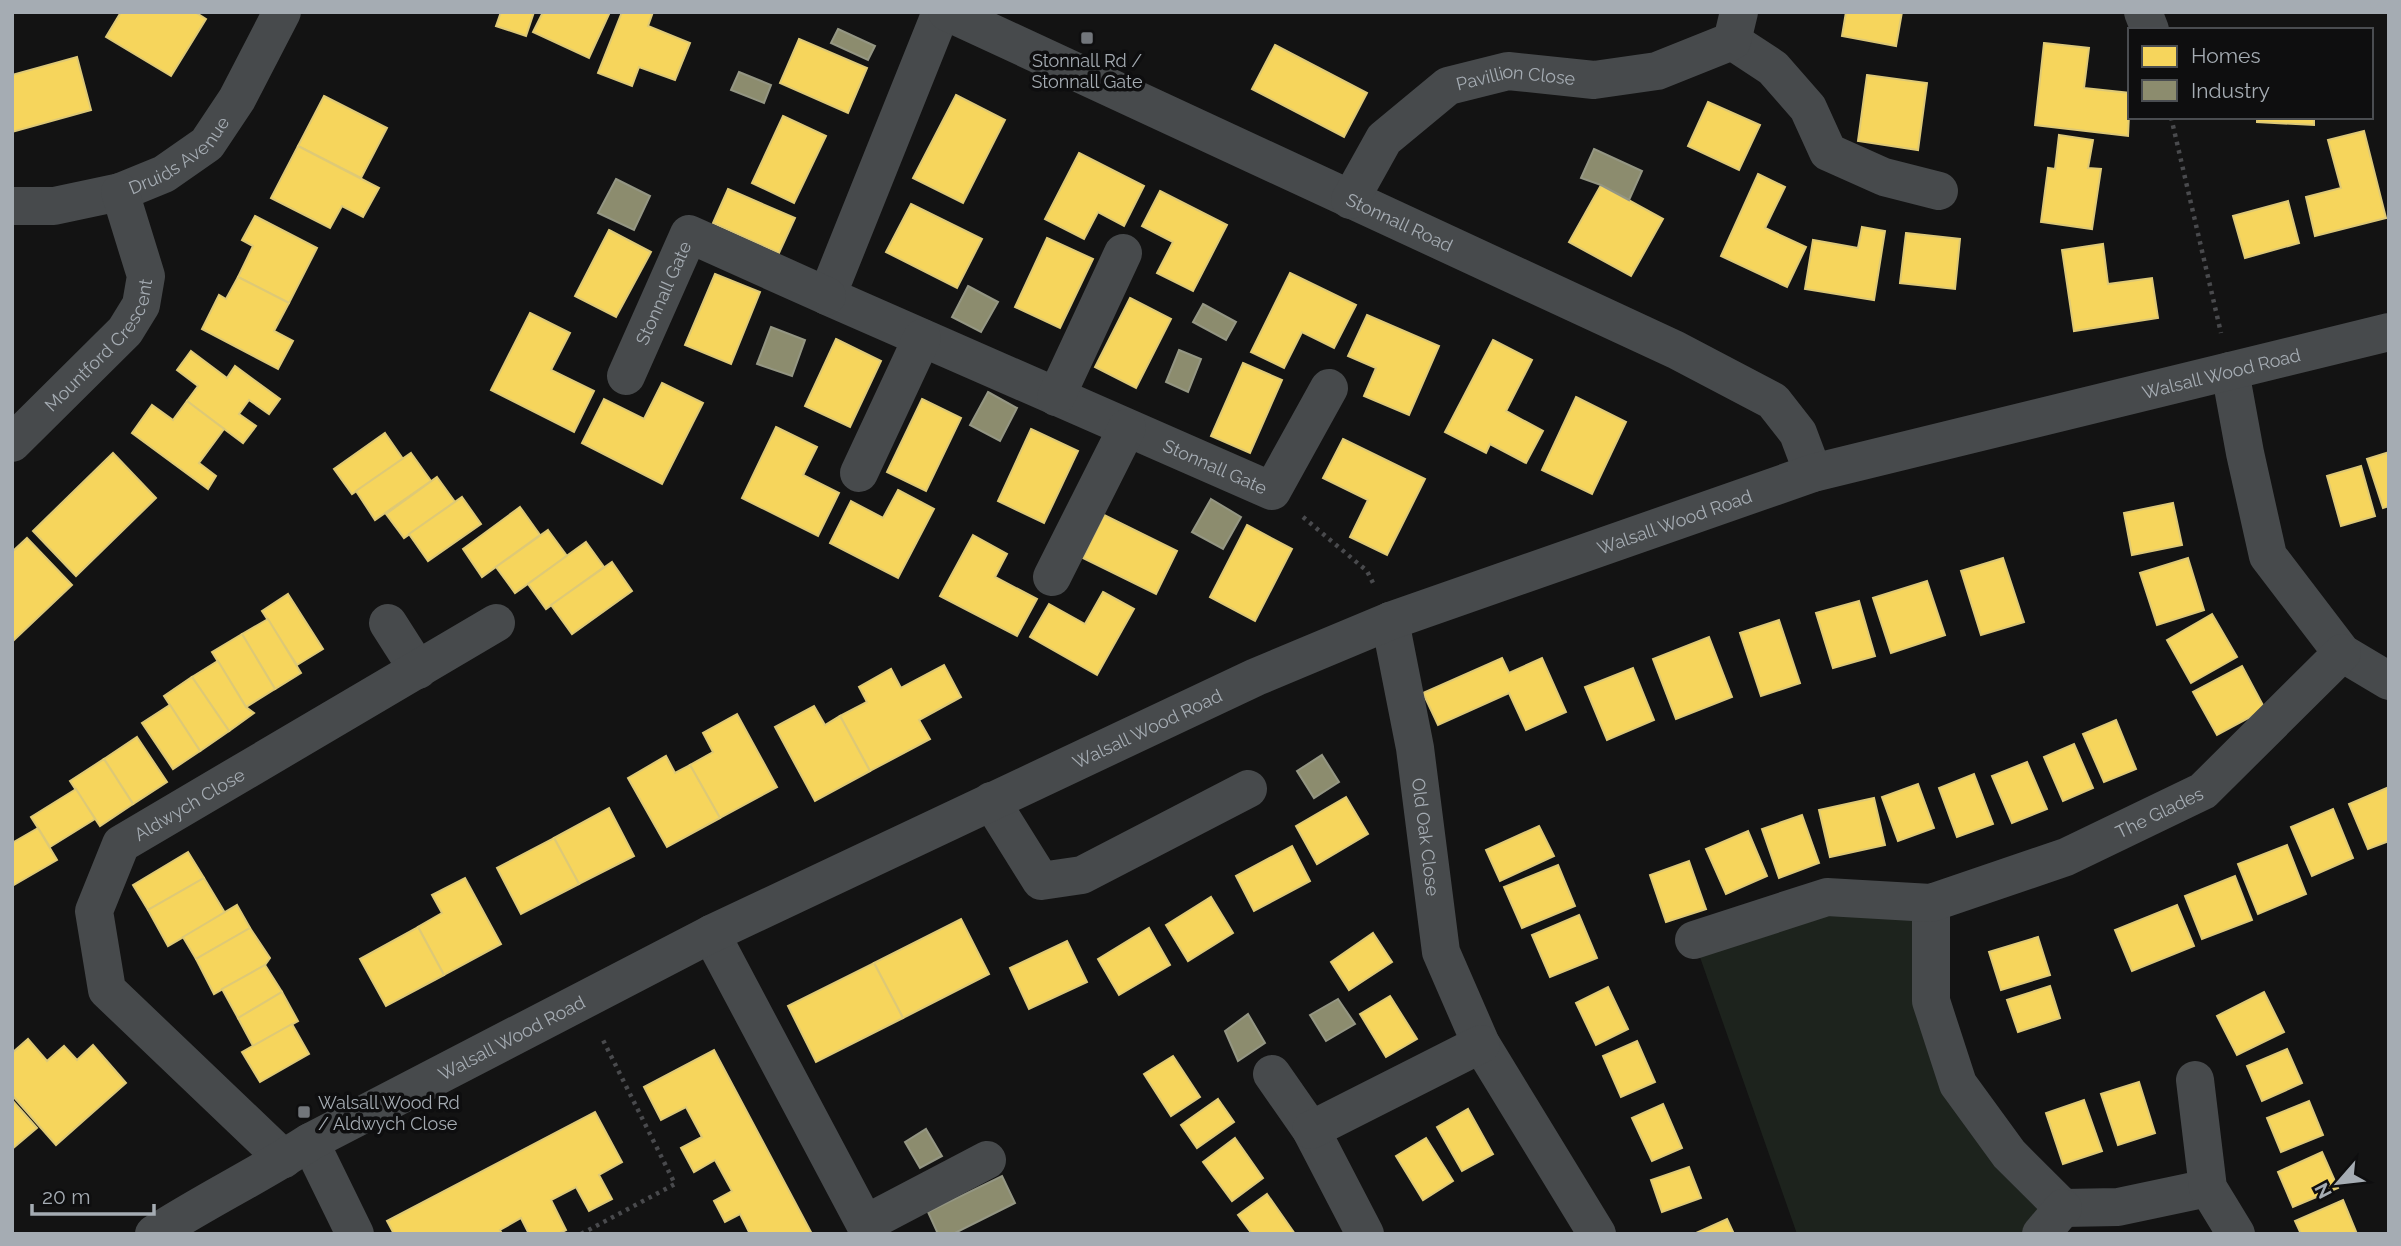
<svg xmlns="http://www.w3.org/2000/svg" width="2401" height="1246" viewBox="0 0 2401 1246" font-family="Raleway,sans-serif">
<rect width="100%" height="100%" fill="#131313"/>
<polygon fill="#1d231d" points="1827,897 1931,903 1958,1084 2063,1208 2041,1234 1797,1234 1694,940"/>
<g fill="#f6d55c" stroke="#dec976" stroke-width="2">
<polygon points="121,12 195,12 206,19 171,76 106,37"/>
<polygon points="501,12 534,12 526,36 496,26"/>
<polygon points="543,12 610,12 589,58 533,32"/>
<polygon points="622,12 653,12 648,26 690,43 675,80 639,67 632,86 598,73"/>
<polygon points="1846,12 1902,12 1896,46 1842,36"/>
<polygon points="799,39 867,68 848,113 780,83"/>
<polygon points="2044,43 2089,48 2084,88 2130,93 2128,136 2035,125"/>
<polygon points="1275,45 1367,93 1344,137 1252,89"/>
<polygon points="77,57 91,110 12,132 12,75"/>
<polygon points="1867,75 1927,83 1918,150 1858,141"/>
<polygon points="956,95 1005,120 963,203 913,178"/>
<polygon points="324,96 387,128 361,178 298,146"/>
<polygon points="1708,102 1760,125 1739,170 1688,146"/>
<polygon points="783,116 826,136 794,203 752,183"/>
<polygon points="2257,117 2314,117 2314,125 2257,122"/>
<polygon points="2364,131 2386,218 2315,236 2306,197 2341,188 2328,140"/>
<polygon points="2059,135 2093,140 2088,168 2101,169 2092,229 2041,222 2048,168 2055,169"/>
<polygon points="298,146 379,188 363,217 342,206 330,228 271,198"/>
<polygon points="1079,153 1144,186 1124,226 1098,212 1084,239 1045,219"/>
<polygon points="1758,174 1785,187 1765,228 1806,247 1787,287 1721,256"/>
<polygon points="1601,185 1663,219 1631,276 1569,242"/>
<polygon points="728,189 795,218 779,253 713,223"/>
<polygon points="1160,191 1227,225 1193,291 1157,273 1173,242 1142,226"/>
<polygon points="2288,201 2299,243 2245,258 2233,216"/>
<polygon points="911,204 982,239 957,288 886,252"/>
<polygon points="255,216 317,248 289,303 238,277 253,246 242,240"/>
<polygon points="1862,227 1885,231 1874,300 1805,289 1813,240 1858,248"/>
<polygon points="609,230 651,252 616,317 575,296"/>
<polygon points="1906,233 1960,239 1955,289 1900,283"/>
<polygon points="1047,238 1093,259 1060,328 1015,307"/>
<polygon points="2103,244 2108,284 2152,278 2158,318 2074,331 2062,250"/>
<polygon points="1290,273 1356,305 1334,348 1302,332 1284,368 1251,352"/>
<polygon points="715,274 760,292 731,364 685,345"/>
<polygon points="238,277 289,303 274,331 293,341 278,369 202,329 219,295 226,299"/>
<polygon points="1130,298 1171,319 1136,388 1095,367"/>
<polygon points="530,313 570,333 551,370 594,391 574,432 491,390"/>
<polygon points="1367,315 1439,346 1409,415 1364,396 1376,368 1348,356"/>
<polygon points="836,339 881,361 850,427 805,406"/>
<polygon points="1493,340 1532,360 1506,411 1543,431 1526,463 1490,444 1486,453 1445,432"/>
<polygon points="191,351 227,378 235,366 280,399 269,414 249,400 239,414 256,426 243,443 187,401 198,386 177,370"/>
<polygon points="1243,363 1282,380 1250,453 1211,436"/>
<polygon points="662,383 703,403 662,484 582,443 604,399 644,419"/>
<polygon points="1576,397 1626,422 1592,494 1542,470"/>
<polygon points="922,399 961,418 926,491 887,472"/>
<polygon points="187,401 224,429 199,463 216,476 208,489 132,433 152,405 173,420"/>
<polygon points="776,427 817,447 803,475 839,493 818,536 742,498"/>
<polygon points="1031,429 1078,451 1044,523 998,501"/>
<polygon points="385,433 403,459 352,494 334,469"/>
<polygon points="1343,439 1425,479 1387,555 1350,537 1368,500 1323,478"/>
<polygon points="2389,452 2389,506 2383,508 2367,459"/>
<polygon points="113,453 156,498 76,576 33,531"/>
<polygon points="411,453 431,481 375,520 356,491"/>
<polygon points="2361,466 2375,516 2341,526 2327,476"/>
<polygon points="437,477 455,502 404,538 386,514"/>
<polygon points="898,490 934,509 898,578 830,543 851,501 883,518"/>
<polygon points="462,497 481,524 428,561 409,534"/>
<polygon points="2173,503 2182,545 2132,555 2124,513"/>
<polygon points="520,507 540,535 482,577 463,549"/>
<polygon points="1104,515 1177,551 1156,594 1083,558"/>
<polygon points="1247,525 1292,549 1255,621 1210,597"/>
<polygon points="548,530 567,556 515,593 496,567"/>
<polygon points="973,535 1007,554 995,577 1037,599 1017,636 940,596"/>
<polygon points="27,538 72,585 12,642 12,552"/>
<polygon points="586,542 604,567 546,609 528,584"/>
<polygon points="2003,558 2024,622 1981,635 1961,571"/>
<polygon points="2188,558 2204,610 2157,625 2140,573"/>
<polygon points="612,562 632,591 572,634 551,605"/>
<polygon points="1927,581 1945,635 1891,653 1873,598"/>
<polygon points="1103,592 1134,609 1097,675 1030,637 1049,604 1085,624"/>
<polygon points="288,594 323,649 297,665 262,611"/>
<polygon points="1859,601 1875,656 1833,668 1816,613"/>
<polygon points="2212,614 2237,657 2191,683 2167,640"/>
<polygon points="268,619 301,673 275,689 242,634"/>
<polygon points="1779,620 1800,683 1761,696 1740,633"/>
<polygon points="242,634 275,689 246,707 212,652"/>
<polygon points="1709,637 1732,697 1676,719 1653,659"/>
<polygon points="1502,658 1509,673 1542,658 1566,712 1526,730 1509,693 1438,725 1423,693"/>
<polygon points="218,661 246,707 254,713 229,731 192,677"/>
<polygon points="944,665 961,697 919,720 930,739 870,771 840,716 867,702 859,687 891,669 901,688"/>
<polygon points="2242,666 2265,709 2217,735 2193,692"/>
<polygon points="1633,668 1654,720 1607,740 1585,687"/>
<polygon points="192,677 229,731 200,751 164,696"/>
<polygon points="170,705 200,751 173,769 142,723"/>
<polygon points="814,706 825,725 840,716 870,771 815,801 775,727"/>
<polygon points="737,714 777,787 720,818 690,765 713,752 703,733"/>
<polygon points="2116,720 2136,769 2104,782 2083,734"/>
<polygon points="137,737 167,782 133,804 104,759"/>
<polygon points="2074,744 2093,788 2063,801 2044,757"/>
<polygon points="666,756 675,773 690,765 720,818 667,847 628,778"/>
<polygon points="104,759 133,804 100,826 70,781"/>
<polygon points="2027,762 2047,809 2012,823 1992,776"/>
<polygon points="1974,774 1993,824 1957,837 1939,788"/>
<polygon points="1918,784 1934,828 1898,841 1882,797"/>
<polygon points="2389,787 2389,841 2368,849 2349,804"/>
<polygon points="76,789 95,819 50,847 31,817"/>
<polygon points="1346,797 1368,834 1317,864 1296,826"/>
<polygon points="1874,798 1885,845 1830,857 1819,810"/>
<polygon points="609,808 634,856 579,884 554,838"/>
<polygon points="2333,809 2353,858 2312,876 2291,827"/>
<polygon points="1802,815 1819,863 1779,878 1762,829"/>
<polygon points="1539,826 1554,856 1500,881 1486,850"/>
<polygon points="38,828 57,860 12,886 12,843"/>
<polygon points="1748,831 1767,876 1726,894 1706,849"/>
<polygon points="554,838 579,884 521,914 497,868"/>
<polygon points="2287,845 2306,894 2258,914 2238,864"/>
<polygon points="1292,846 1310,881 1254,911 1236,876"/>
<polygon points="188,852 204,878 148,910 133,885"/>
<polygon points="1689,861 1706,909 1666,922 1650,875"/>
<polygon points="1558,865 1575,906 1522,928 1504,887"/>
<polygon points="2235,876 2252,920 2202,939 2185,896"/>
<polygon points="204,878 225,913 168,946 148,910"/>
<polygon points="465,878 501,944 444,975 418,927 442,913 432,895"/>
<polygon points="1211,897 1233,933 1188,961 1166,925"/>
<polygon points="237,905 250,928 196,959 183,937"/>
<polygon points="2177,905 2194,946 2132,971 2115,930"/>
<polygon points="1579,915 1597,958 1550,977 1532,935"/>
<polygon points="961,919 989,974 903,1018 874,963"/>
<polygon points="418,927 444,975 386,1006 360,959"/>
<polygon points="250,928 270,958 265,965 214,994 196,959"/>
<polygon points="1149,928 1170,965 1119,995 1098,959"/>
<polygon points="1373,933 1392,962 1349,990 1331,962"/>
<polygon points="2038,937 2050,975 2001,990 1989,952"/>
<polygon points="1067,941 1087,982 1029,1009 1010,968"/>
<polygon points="874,963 903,1018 816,1062 788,1006"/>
<polygon points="265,965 282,992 238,1018 222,989"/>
<polygon points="2050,986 2060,1018 2018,1032 2007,1000"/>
<polygon points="1608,987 1628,1029 1596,1045 1576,1003"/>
<polygon points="282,992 298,1021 253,1046 238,1018"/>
<polygon points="2264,992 2284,1032 2237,1055 2217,1016"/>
<polygon points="1390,996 1417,1039 1386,1057 1360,1014"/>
<polygon points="292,1024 309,1054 260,1082 242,1052"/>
<polygon points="28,1039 47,1061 64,1046 77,1060 93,1045 126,1083 56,1145 12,1095 12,1053"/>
<polygon points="1637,1041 1655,1082 1621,1097 1603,1056"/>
<polygon points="2287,1049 2302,1083 2262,1101 2247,1066"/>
<polygon points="714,1050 812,1234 750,1234 740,1214 725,1222 714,1201 732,1191 715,1160 694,1172 681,1148 702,1137 686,1107 661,1120 644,1087"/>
<polygon points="1173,1056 1200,1097 1171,1116 1144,1074"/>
<polygon points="2139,1082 2155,1133 2118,1145 2101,1094"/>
<polygon points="1218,1099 1234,1122 1197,1148 1181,1125"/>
<polygon points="12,1100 37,1128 12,1149"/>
<polygon points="2084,1100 2102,1151 2063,1164 2046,1113"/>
<polygon points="2309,1101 2323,1135 2281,1152 2267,1118"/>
<polygon points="1663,1104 1682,1148 1652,1161 1632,1118"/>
<polygon points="1468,1109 1493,1154 1462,1171 1437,1127"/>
<polygon points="595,1112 622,1162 599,1175 612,1199 589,1211 576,1187 551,1200 566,1230 558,1234 529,1234 521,1218 500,1230 502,1234 394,1234 387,1221"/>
<polygon points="1235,1138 1263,1178 1232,1201 1203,1162"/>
<polygon points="1426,1138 1453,1181 1423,1200 1396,1156"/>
<polygon points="2322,1152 2338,1188 2293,1207 2278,1172"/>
<polygon points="1689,1167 1701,1198 1662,1212 1651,1180"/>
<polygon points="1267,1194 1295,1234 1252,1234 1238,1215"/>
<polygon points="2343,1200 2357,1234 2301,1234 2295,1221"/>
<polygon points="1727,1219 1734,1234 1694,1234"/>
</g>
<g fill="#8c8c6e" stroke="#949683" stroke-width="2">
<polygon points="838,29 875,46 868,60 831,43"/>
<polygon points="739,72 771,85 764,103 731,90"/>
<polygon points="1594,149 1642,171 1629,200 1601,185 1581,178"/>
<polygon points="616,179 650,196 634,230 598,213"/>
<polygon points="968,286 998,302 981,332 952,317"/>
<polygon points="1203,304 1236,322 1226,340 1193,322"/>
<polygon points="771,327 805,340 792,376 757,364"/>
<polygon points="1179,350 1201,359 1188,392 1166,382"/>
<polygon points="988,392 1017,408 1000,441 970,425"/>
<polygon points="1211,499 1241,517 1223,549 1192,532"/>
<polygon points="1322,755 1339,782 1314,798 1297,771"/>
<polygon points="1338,999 1355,1024 1326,1041 1310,1015"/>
<polygon points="1248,1014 1265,1043 1238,1061 1225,1031"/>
<polygon points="926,1129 942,1156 920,1168 905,1142"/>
<polygon points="1002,1176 1015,1203 953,1234 938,1234 928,1212"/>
</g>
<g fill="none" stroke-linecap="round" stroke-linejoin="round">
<g stroke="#494a4d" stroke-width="4.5" stroke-dasharray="3.5 5" stroke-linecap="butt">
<polyline points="2171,117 2221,333"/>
<polyline points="1303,517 1367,571 1374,585"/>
<polyline points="581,1234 675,1184 601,1036"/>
</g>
<g stroke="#474a4c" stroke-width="38">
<path id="s1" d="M941,12L827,296L1272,491L1329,388"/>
<path id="s2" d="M947,12L1676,350L1773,401L1798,433L1813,473"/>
<polyline points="2143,12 2150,30"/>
<polyline points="1732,41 1773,68 1808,108 1828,152 1884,177 1939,191"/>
<path id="s3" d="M1350,200L1384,139L1448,86L1508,71L1594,80L1657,71L1732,41L1739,12"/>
<path id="s4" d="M12,206H54L120,192L164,174L207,144L237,99L282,12"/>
<polyline points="2230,371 2245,453 2268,556 2342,653 2389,681"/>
<path id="s5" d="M626,376L689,234L827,296"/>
<polyline points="1056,397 1123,253"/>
<path id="s6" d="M12,443L125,331L141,305L146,276L120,192"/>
<polyline points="859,473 922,338"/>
<polyline points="1052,577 1127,428"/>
<path id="s7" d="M1390,621L1415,748L1441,952L1481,1044L1597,1234"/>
<polyline points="388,623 418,670"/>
<polyline points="991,801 1041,881 1082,875 1248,789"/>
<polyline points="1931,903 1931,1001 1958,1084 2009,1154 2063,1208 2118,1207 2208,1188"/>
<polyline points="711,934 865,1224 987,1160"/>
<path id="s8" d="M1694,940L1827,897L1931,903L2066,857L2203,791L2342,653"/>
<polyline points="1272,1074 1311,1130 1365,1234"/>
<polyline points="2195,1080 2208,1188 2236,1234"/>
<polyline points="1311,1130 1481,1044"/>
<polyline points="310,1142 355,1234"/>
<path id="s9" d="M284,1159L107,990L94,911L121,844L496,623"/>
<path id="s10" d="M154,1234C205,1201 259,1175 310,1142L711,934L1256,677L1390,621L1813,473L2389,332"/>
<polyline points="2041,1234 2063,1208"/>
</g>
</g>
<g fill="#72767b" stroke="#0e0e0f" stroke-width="2.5">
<rect x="1080" y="31" width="14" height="14" rx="3.5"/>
<rect x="297" y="1105" width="14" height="14" rx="3.5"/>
</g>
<g text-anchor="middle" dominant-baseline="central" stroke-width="7" stroke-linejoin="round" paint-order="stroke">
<g font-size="18" fill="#a5acb3" stroke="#0e0e0f">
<text x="1087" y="60">Stonnall Rd /<tspan x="1087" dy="21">Stonnall Gate</tspan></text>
<text x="318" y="1102" text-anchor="start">Walsall Wood Rd<tspan x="318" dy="21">/ Aldwych Close</tspan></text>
</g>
<g font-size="18" fill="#a5acb3" stroke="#0e0e0f">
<text stroke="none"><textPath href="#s3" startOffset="222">Pavillion Close</textPath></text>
<text stroke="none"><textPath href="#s4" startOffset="180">Druids Avenue</textPath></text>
<text stroke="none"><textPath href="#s2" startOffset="499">Stonnall Road</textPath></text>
<text stroke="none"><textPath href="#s5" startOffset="91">Stonnall Gate</textPath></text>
<text stroke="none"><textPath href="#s6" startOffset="133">Mountford Crescent</textPath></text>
<text stroke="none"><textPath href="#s10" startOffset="2249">Walsall Wood Road</textPath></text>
<text stroke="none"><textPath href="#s1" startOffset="730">Stonnall Gate</textPath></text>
<text stroke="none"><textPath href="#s10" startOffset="1682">Walsall Wood Road</textPath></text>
<text stroke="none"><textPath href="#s10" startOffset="1115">Walsall Wood Road</textPath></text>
<text stroke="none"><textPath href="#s9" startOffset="476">Aldwych Close</textPath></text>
<text stroke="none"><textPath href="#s8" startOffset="490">The Glades</textPath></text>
<text stroke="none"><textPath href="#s7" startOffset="219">Old Oak Close</textPath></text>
<text stroke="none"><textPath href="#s10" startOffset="408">Walsall Wood Road</textPath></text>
</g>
</g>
<rect width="2401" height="1246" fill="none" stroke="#a5acb3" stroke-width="28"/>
<rect x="2128" y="28" width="245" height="91" fill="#0e0e0f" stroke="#4a4d51" stroke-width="2"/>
<rect x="2142" y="46" width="35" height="21" fill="#f6d55c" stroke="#4a4d51" stroke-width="2"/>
<text x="2191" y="63" font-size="21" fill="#a5acb3">Homes</text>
<rect x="2142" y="80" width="35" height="21" fill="#8c8c6e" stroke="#4a4d51" stroke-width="2"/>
<text x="2191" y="98" font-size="21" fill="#a5acb3">Industry</text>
<g transform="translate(2338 1183) rotate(242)" stroke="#0e0e0f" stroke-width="5" paint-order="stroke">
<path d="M0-5L12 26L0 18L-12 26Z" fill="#a5acb3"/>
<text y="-10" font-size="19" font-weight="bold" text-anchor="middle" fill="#a5acb3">N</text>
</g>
<path d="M32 1204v10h122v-10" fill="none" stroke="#a5acb3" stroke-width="3.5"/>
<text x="42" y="1204" font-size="21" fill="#a5acb3" stroke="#0e0e0f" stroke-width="5" paint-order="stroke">20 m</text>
</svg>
